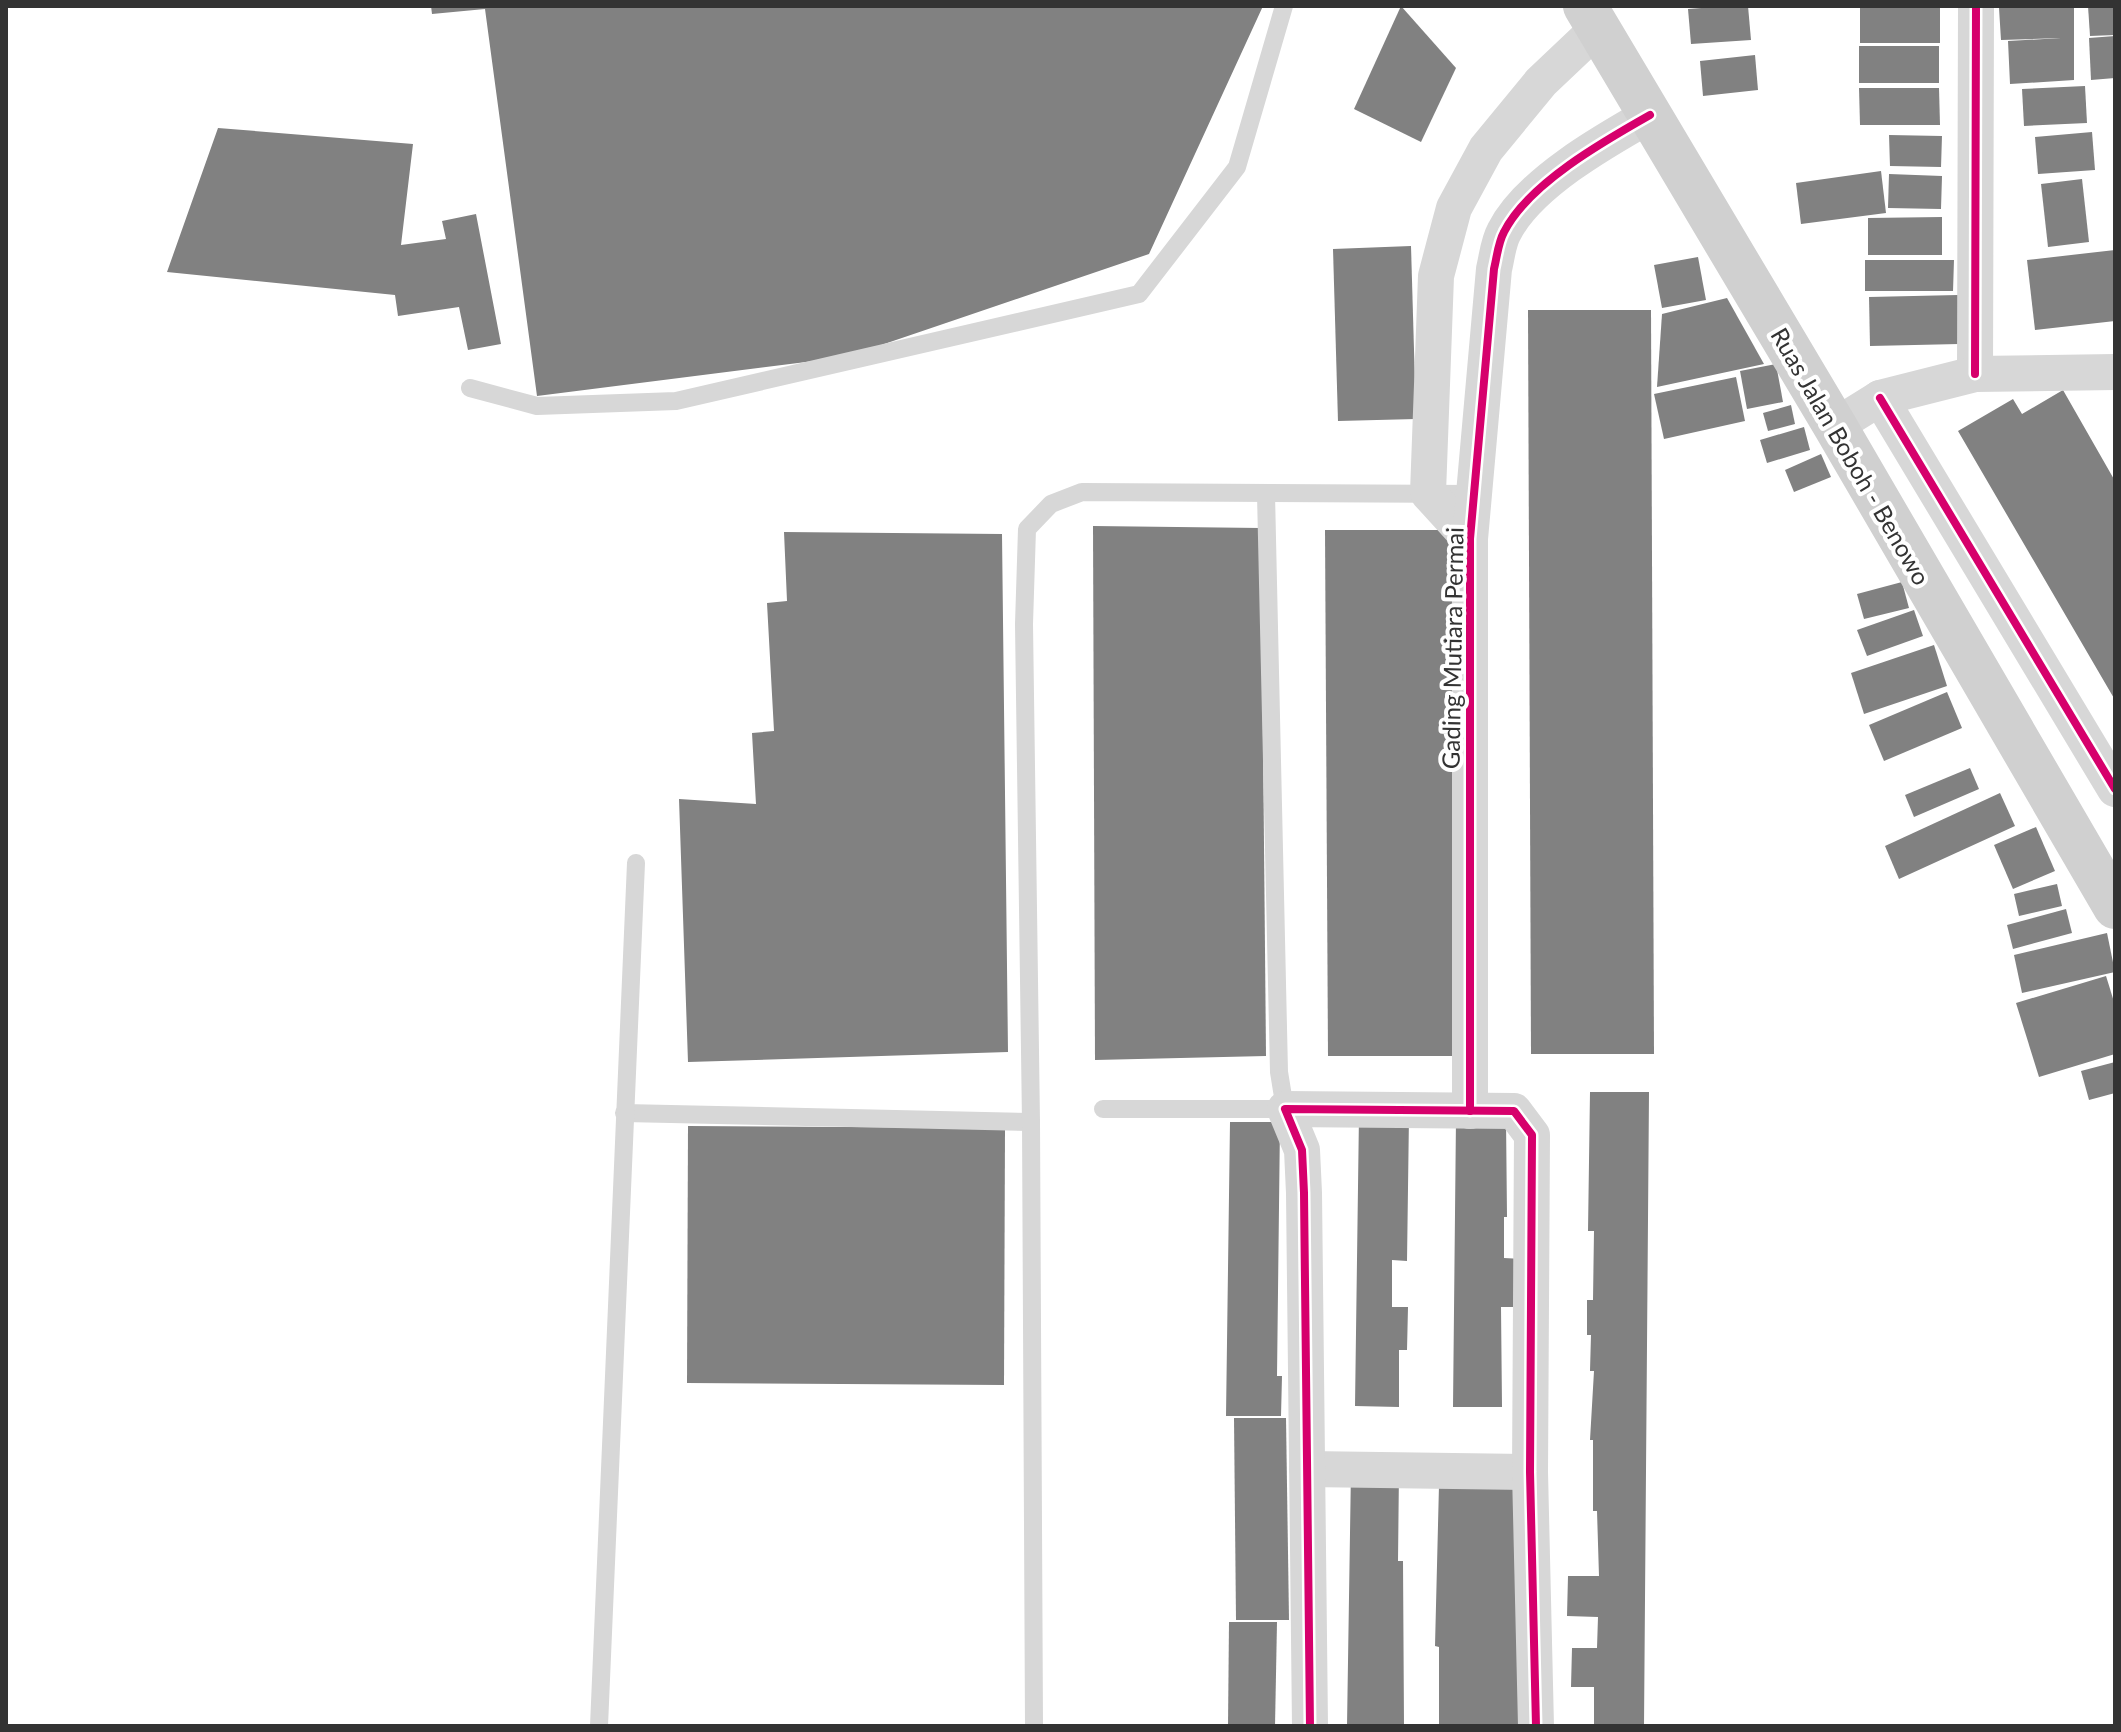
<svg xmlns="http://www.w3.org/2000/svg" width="2121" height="1732" viewBox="0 0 2121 1732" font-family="Lato,sans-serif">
<rect width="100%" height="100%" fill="#fff"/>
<g fill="#818181">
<polygon points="431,6 1263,6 1149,254 846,357 537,396 485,9 432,14"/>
<polygon points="1401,6 1456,68 1421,142 1354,109"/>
<polygon points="1728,6 1748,6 1751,40 1691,44 1688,9"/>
<rect x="1860" y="6" width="80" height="37"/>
<polygon points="2074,6 2074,80 2010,84 2008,41 2061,38 2001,40 1999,8"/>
<polygon points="2088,6 2115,6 2115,35 2090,36"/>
<polygon points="2115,36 2115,78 2091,80 2089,38"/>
<rect x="1859" y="46" width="80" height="37"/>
<polygon points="1755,55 1758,90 1703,96 1700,61"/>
<polygon points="2085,86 2087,123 2024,126 2022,89"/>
<polygon points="1859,88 1939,88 1940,125 1860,125"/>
<polygon points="218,128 413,144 401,245 446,239 442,221 476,214 501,344 468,350 459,307 398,316 395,295 167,272"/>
<polygon points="2092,132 2095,170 2038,174 2035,137"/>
<polygon points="1889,135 1942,136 1941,167 1890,166"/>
<polygon points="1881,171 1886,213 1801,224 1796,183"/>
<polygon points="1889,174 1942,176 1941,209 1888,208"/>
<polygon points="2082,179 2089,242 2048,247 2041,184"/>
<polygon points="1942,217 1942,255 1868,255 1868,218"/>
<polygon points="1411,246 1416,419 1338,421 1333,249"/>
<polygon points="2115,250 2115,321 2035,330 2027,260"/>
<polygon points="1698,257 1706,300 1662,308 1654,265"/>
<polygon points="1865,260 1954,260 1953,291 1865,291"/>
<polygon points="1958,295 1959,344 1870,346 1869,297"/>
<polygon points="1727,298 1764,364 1657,387 1662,314"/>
<polygon points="1528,310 1651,310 1654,1054 1531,1054"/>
<polygon points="1776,364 1783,402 1747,409 1740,371"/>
<polygon points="1736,377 1745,421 1664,439 1654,394"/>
<polygon points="2063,390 2115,481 2115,700 1958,431 2013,399 2022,414"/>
<polygon points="1791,405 1795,424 1768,431 1763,413"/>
<polygon points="1804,427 1810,450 1767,463 1760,440"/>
<polygon points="1821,454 1831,477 1794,492 1785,470"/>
<polygon points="1093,526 1261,528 1266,1056 1095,1060"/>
<polygon points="1325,530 1457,530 1460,1056 1328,1056"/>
<polygon points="784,532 1002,534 1008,1052 688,1062 679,799 756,804 752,733 774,731 767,603 787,601"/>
<polygon points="1902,582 1909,608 1864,619 1857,594"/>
<polygon points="1914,610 1923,636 1867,656 1857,630"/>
<polygon points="1934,645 1947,686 1864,714 1851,673"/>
<polygon points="1947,692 1962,728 1884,761 1869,725"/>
<polygon points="1970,768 1979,789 1914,817 1905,795"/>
<polygon points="2000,793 2015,826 1899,879 1885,846"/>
<polygon points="2036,827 2055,871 2013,889 1994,845"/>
<polygon points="2057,884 2062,906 2019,916 2014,894"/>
<polygon points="2066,909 2072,933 2013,949 2007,925"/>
<polygon points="2107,933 2115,972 2022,993 2014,955"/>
<polygon points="2106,976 2115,1005 2115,1054 2039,1077 2016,1003"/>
<polygon points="2115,1062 2115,1093 2089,1100 2081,1071"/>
<polygon points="1590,1092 1649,1092 1644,1726 1594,1726 1594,1687 1571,1687 1572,1648 1597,1648 1598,1617 1567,1616 1568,1576 1599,1576 1597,1511 1593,1511 1593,1440 1590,1440 1594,1371 1590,1371 1591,1335 1587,1335 1587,1300 1593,1300 1594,1231 1588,1231"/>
<polygon points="1359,1114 1409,1115 1407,1261 1392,1260 1392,1307 1408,1307 1407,1350 1399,1350 1399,1407 1355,1406"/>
<polygon points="1456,1118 1506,1119 1507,1217 1504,1217 1504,1258 1522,1259 1522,1307 1501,1307 1502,1407 1453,1407"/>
<polygon points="1230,1122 1280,1122 1277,1376 1282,1376 1281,1416 1226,1416"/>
<polygon points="688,1126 1005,1128 1004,1385 687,1383"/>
<polygon points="1234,1418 1286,1418 1289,1620 1236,1620"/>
<polygon points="1351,1469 1399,1470 1398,1561 1403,1561 1404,1726 1347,1726"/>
<polygon points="1439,1485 1525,1486 1519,1726 1439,1726 1439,1647 1435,1646"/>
<polygon points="1229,1622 1277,1622 1275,1726 1228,1726"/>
</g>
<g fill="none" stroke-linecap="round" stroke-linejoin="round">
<g stroke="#d7d7d7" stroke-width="18">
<polyline points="470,388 537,406 676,401 1139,294 1237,167 1284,6"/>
<polyline points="1103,1109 1285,1109 1279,1072 1266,494"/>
<polyline points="624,1113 1031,1122"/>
<polyline points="599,1726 636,863"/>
<polyline points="1034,1726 1031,1122 1024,624 1027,529 1051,504 1082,492 1475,494"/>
</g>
<g stroke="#d7d7d7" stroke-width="36">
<polyline points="1975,374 1976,6"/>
<polyline points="1880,398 2115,789"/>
<polyline points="1835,426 1880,398 1975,374 2115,372"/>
<polyline points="1470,539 1428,493 1436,276 1454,208 1486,149 1541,82 1598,28"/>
<path d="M1470,1111V539L1494,269C1497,257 1498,243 1504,232C1528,184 1604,141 1650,115"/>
<polyline points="1307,1469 1530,1472"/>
<polyline points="1310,1726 1304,1193 1302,1150 1285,1109 1514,1111 1532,1135 1530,1472 1536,1726"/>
</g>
<polyline stroke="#d0d0d0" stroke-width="44" points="1585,6 1835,426 2115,907"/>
<defs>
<g id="cycleway">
<polyline points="1975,374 1976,6"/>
<polyline points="1880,398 2115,789"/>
<path d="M1470,1111V539L1494,269C1497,257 1498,243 1504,232C1528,184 1604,141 1650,115"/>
<polyline points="1310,1726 1304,1193 1302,1150 1285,1109 1514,1111 1532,1135 1530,1472 1536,1726"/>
</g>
</defs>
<use href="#cycleway" stroke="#fff" stroke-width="13"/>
<use href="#cycleway" stroke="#d6006c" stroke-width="8"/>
</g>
<g text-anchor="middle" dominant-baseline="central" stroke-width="8" stroke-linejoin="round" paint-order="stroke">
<g font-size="24" fill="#333" stroke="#fff">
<text transform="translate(1851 456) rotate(60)">Ruas Jalan Boboh - Benowo</text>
<text transform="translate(1452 648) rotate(-89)">Gading Mutiara Permai</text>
</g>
</g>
<rect width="2121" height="1732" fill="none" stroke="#333333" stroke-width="16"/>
</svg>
